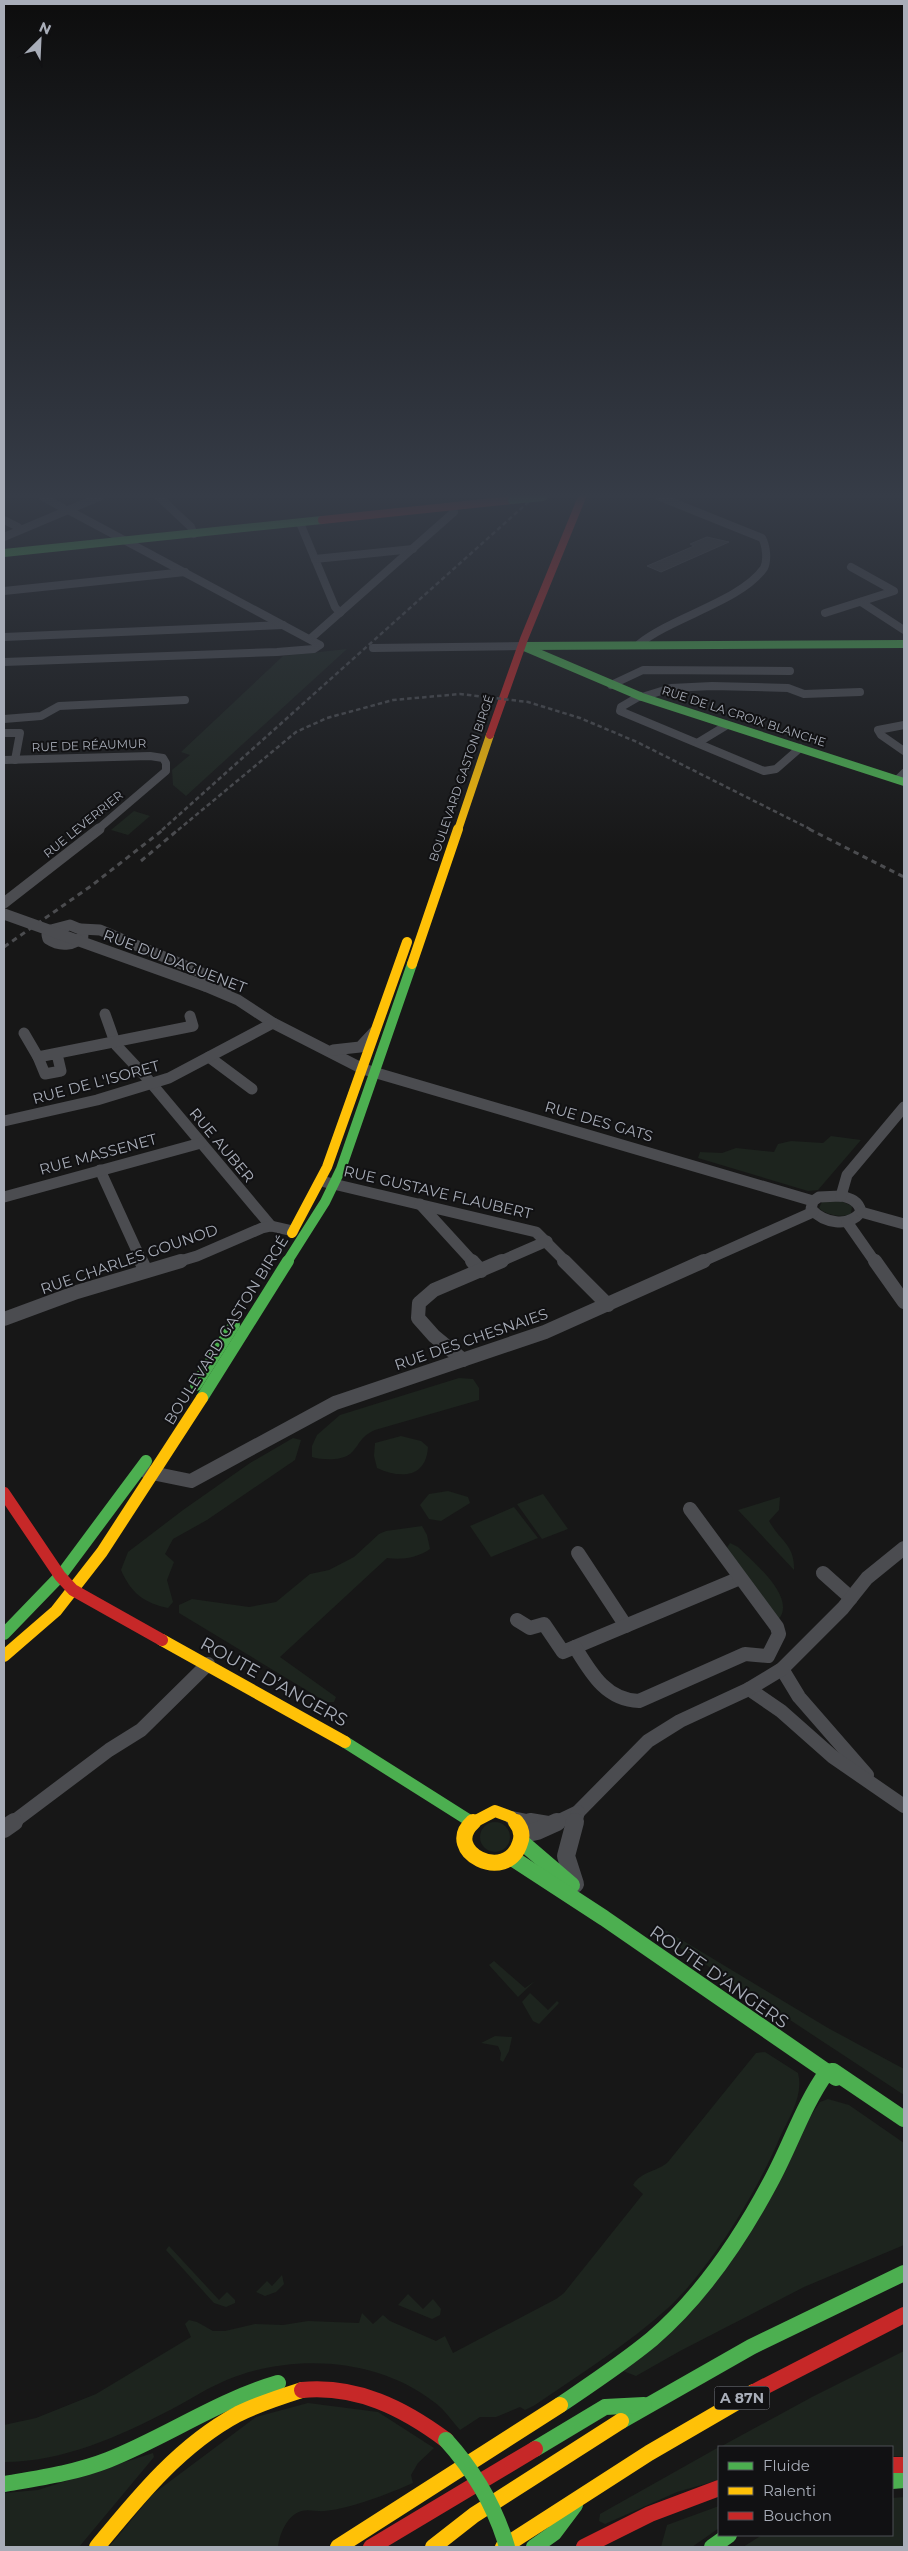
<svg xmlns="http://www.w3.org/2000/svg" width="908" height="2551" viewBox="0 0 908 2551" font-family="Montserrat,sans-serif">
<rect width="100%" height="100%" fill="#171717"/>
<g fill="#1d241e">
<polygon points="347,649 186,796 173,785 172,770 190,755 181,752 283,656"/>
<polygon points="134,811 150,816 128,835 111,830"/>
<polygon points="831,1136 861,1140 818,1190 808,1191 698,1158 700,1152 722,1153 736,1148 774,1152 778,1144 791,1141 823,1143"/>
<path d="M841,1201L852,1206L851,1214C841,1218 826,1215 819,1208L822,1202Z"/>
<path d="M459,1378L473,1379L479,1388V1400L375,1430C359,1437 361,1444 350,1454C341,1461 322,1460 312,1457V1446L317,1435L340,1415Z"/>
<path d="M401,1436L421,1441L428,1447C426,1478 401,1479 377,1468L374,1456L375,1443Z"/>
<path d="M293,1438L301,1440L295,1460L207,1520L173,1539L165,1554L174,1562L167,1580L173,1602L168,1608C144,1603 131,1593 121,1570L128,1552L183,1510L250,1463Z"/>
<polygon points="448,1491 468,1497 470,1503 441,1521 429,1519 420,1505 429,1494"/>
<polygon points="543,1494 568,1529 542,1539 517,1504"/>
<path d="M780,1497L779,1510L769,1521C780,1541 795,1545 794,1570L738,1510Z"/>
<polygon points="514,1507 538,1538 491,1557 470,1526"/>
<path d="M422,1526L427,1535L430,1549C417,1558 402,1560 387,1558L280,1657L336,1697L334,1702H326L179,1613V1605L192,1599L249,1607L276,1602L310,1574L329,1570L354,1557L379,1534L386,1531Z"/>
<path d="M730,1543L738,1547C753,1562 798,1598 778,1620L726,1549Z"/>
<circle cx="495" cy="1837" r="15"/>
<polygon points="662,1928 828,2028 904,2069 904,2095 673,1943"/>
<polygon points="494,1961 525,1988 535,1981 518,1997 489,1965"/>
<polygon points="530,1993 548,2010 557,2001 559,2003 539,2024 533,2021 522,2002"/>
<polygon points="495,2036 512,2037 509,2051 503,2062 500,2060 501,2053 498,2046 481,2043"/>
<path d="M765,2052L798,2073C804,2095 789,2118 780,2137C757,2192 711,2268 668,2308C627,2345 580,2374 535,2405L525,2410L520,2407L496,2417H480L460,2430C452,2421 444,2409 434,2402C378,2358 294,2353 229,2379C209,2387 191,2399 172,2409C120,2436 63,2462 4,2462V2425L36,2418L96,2394L191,2337L185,2324L189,2320L197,2322L213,2331H225L255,2324L283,2325L308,2321L359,2323L362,2313L373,2324L383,2315L390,2321L436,2341L445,2336L453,2353L556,2299L564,2293L643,2194L633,2185C641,2171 657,2172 668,2162L756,2053Z"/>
<polygon points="828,2099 849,2105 904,2143 904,2245 804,2287 680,2351 636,2376 623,2371 656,2346 820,2102"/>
<polygon points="169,2246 219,2300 227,2292 235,2300 235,2303 226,2307 214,2303 166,2250"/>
<polygon points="282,2275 284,2284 276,2292 265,2296 256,2292 267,2281 272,2286"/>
<polygon points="408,2294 423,2309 433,2299 441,2309 440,2315 432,2319 398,2305"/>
<polygon points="904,2351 904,2457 892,2456 892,2447 720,2447 812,2397"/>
<path d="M308,2403L378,2412L434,2448L418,2463L411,2475L413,2483C388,2494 352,2508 325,2511C314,2512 305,2507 295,2514C285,2521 279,2536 278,2547H109L153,2494L256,2417Z"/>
<polygon points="719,2447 719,2480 677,2492 605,2524 599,2521 600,2514"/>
<polygon points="153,2453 154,2457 79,2547 4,2547 4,2493 38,2490"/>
<polygon points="904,2497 904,2547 743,2547 762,2535 892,2535 892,2498"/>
<polygon points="719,2506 719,2528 692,2547 661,2547 667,2525"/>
</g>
<polygon fill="#353536" stroke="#3f4043" points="707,537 729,542 661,572 647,566 694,546 690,544"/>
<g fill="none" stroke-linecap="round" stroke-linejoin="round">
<g stroke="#4b4c50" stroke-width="8">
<polyline points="43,497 63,508"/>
<polyline points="159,497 191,527 194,534"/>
<polyline points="4,520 18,527"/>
<polyline points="300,523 335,607 340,613"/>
<polyline points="4,537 99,497"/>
<polyline points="315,559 413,549"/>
<polyline points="4,591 185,572"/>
<polyline points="861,602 904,630"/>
<polyline points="825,613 894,591 851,567"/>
<polyline points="4,637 283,625"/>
<polyline points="310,639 454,512 452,507"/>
<path d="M639,644C672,617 741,601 764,568C768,560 766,545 762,538L660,497"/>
<polyline points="373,648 522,646"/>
<polyline points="4,662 277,652 314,649 320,645 68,510"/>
<polyline points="611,685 643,670 790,671"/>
<polyline points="640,696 621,707 620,711 764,771 776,769 800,748"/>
<polyline points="642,697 671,688 712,686 788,688 804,694 860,692"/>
<polyline points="4,719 41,716 59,706 185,700"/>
<polyline points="904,725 878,730 881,735 904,751"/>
<polyline points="4,733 20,733 15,760"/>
<polyline points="699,742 727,725"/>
<polyline points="4,760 150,756 163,758 166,763 166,771 97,830"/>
<polyline points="898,779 904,773"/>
</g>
<g stroke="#4b4c50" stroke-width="11">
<polyline points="4,903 99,829"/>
<path d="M70,925L82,930L83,936C73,946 60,947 48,939L47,935L51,930Z"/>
<polyline points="81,929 100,930 200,972 226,990"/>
<polyline points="205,986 238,1000 273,1023 363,1069 813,1201"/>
<polyline points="105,1014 116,1045 146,1077 271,1226"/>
<polyline points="24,1033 38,1057"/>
<polyline points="333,1050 360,1047 374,1032"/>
<polyline points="57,1054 61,1071 45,1074 38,1057 193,1026 190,1016"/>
<polyline points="209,1057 252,1089"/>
<polyline points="4,1121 97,1100 169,1078 273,1023"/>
<polyline points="100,1170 142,1262"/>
<polyline points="325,1182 536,1232 566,1262"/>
<path d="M841,1196C850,1198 859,1201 861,1212C848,1228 824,1223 811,1209L813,1201L819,1197Z"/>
<polyline points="841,1196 847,1175 904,1107"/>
<polyline points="4,1197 201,1143"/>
<polyline points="420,1204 473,1262"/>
<polyline points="861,1212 904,1224"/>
<polyline points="847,1222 875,1262"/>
<polyline points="177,1262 197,1256 262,1228 271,1226 293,1231"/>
<polyline points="499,1262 547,1241"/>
<polyline points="701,1262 813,1212"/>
</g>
<g stroke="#4b4c50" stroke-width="14">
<polyline points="141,1261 146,1271"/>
<polyline points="472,1261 481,1271"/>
<polyline points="564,1261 608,1305"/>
<polyline points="875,1261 904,1302"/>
<polyline points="4,1319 77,1292 181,1261"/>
<polyline points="463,1360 434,1336 418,1318 419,1303 434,1290 502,1261"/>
<polyline points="147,1472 191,1481 335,1403 545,1332 704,1261"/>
<polyline points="578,1553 626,1626"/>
<polyline points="823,1573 851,1598"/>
<polyline points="517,1620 530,1628 544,1624 563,1652 740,1578"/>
<path d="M575,1647C591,1673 606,1700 639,1701L745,1654L768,1656L779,1634L777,1627L690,1509"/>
<polyline points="782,1669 799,1697 867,1775"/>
<polyline points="749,1689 781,1711 833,1757 904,1806"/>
<polyline points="512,1818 537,1823"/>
<polyline points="12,1823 109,1750 141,1730 208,1664"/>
<polyline points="555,1823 578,1812 648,1741 680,1721 749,1689 782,1669 843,1608 867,1578 904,1548"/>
<polyline points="575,1823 578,1812"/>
</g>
<g stroke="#4b4c50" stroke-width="18">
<polyline points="530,1822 548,1825"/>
<polyline points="4,1829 14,1822"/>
<polyline points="523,1834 537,1831 557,1822"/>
<polyline points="575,1884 566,1856 575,1822"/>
</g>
<g stroke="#4caf50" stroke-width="8">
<polyline points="4,553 322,520"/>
<polyline points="522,646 642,697 904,782"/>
<polyline points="523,646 904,644"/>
</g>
<polyline stroke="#4caf50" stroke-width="10" points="287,1262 325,1202 341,1169 412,964"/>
<g stroke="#4caf50" stroke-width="12">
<polyline points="196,1385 234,1325"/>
<polyline points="202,1398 288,1261"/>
<polyline points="4,1634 62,1574 146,1461"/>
<polyline points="345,1742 470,1821"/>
</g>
<g stroke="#4caf50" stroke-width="16">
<polyline points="523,1843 572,1885"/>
<polyline points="512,1858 604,1918 836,2078"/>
<path d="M560,2405C591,2384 623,2363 652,2339C702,2296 739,2241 770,2183C790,2147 803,2105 827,2072L833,2071L904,2119"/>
<polyline points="621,2421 751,2347 904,2273"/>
<polyline points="535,2449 605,2407 644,2405"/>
<polyline points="892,2481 904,2480"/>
<path d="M4,2484C39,2478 75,2473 108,2460C166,2437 217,2401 278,2383"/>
<polyline points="534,2547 554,2533 575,2505"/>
<polyline points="712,2547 729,2535"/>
</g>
<polyline stroke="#ffc107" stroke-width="8" points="458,830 490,735"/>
<g stroke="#ffc107" stroke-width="10">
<polyline points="412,964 458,829"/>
<polyline points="292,1233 327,1167 407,942"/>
</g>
<g stroke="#ffc107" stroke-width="12">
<polyline points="162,1640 345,1742"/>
<polyline points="4,1656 56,1611 102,1552 202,1398"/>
<polyline points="472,1823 495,1811 511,1817 517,1823"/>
</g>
<g stroke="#ffc107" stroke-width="16">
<path d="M473,1822C441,1851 507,1885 520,1843C523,1835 521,1828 516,1822"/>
<path d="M97,2547C138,2497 180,2445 238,2414C258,2404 280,2397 302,2390"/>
<polyline points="338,2547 560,2405"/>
<polyline points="433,2547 474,2515 621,2421"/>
<polyline points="503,2547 649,2453 754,2392"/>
</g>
<g stroke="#c62828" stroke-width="8">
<polyline points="322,520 512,500"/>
<polyline points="490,735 524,639 582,497"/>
</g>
<polyline stroke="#c62828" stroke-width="12" points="4,1493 60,1576 73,1590 162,1640"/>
<g stroke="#c62828" stroke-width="16">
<path d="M302,2390C357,2385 403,2408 446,2440"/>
<polyline points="754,2392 904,2315"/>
<polyline points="892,2465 904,2465"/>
<polyline points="371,2547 535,2449"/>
<polyline points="584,2547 650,2514 719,2488"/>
</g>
<polyline stroke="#4b4c4f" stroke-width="1" points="4,535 94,497"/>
<g stroke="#4b4c4f" stroke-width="2.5" stroke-dasharray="4.5 3" stroke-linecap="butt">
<polyline points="162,830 534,497"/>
<polyline points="178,830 296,732 327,718 393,700 460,694 528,702 580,718 637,742 812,830"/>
</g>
<g stroke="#4b4c4f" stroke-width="3" stroke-dasharray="5.5 4.5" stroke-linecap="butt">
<polyline points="809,829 904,877"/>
<polyline points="141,861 179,829"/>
<polyline points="4,947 91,886 164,829"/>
</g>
<polyline stroke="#4b4c50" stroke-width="11" points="4,914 205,986"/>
<polyline stroke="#4caf50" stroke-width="8" points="512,500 543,497"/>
<path stroke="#4caf50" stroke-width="16" d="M446,2440C475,2472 495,2506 507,2547"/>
</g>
<linearGradient id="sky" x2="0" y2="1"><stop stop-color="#0d0d0d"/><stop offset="0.58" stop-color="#363c47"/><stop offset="1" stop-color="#363c47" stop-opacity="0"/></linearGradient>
<rect width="908" height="855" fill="url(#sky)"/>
<g text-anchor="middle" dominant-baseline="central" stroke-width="4" stroke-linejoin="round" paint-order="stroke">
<g font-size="12" fill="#a8adb8" stroke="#111113">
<text transform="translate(744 716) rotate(18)">RUE DE LA CROIX BLANCHE</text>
<text transform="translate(89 745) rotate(-2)">RUE DE RÉAUMUR</text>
<text transform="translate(461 778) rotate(-71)">BOULEVARD GASTON BIRGÉ</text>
<text transform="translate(83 824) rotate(-39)">RUE LEVERRIER</text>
</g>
<rect fill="#111113" stroke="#7b7e86" stroke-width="1" x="714.5" y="2386.5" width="55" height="23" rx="4"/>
<g font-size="14" font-weight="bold" fill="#a8adb8">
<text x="742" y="2398">A 87N</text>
</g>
<g font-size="15" fill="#a8adb8" stroke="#111113">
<text transform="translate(175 961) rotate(21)">RUE DU DAGUENET</text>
<text transform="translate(96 1082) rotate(-15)">RUE DE L'ISORET</text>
<text transform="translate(599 1121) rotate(16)">RUE DES GATS</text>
<text transform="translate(222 1145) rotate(50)">RUE AUBER</text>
<text transform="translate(98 1154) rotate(-15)">RUE MASSENET</text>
<text transform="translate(438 1192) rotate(13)">RUE GUSTAVE FLAUBERT</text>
<text transform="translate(129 1259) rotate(-19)">RUE CHARLES GOUNOD</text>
<text transform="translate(226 1330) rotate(-58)">BOULEVARD GASTON BIRGÉ</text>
<text transform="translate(471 1339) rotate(-19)">RUE DES CHESNAIES</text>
</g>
<g font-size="18" fill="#a8adb8" stroke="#111113">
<text transform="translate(274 1682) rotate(29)">ROUTE D’ANGERS</text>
<text transform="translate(719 1977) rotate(35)">ROUTE D’ANGERS</text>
</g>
</g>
<rect width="908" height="2551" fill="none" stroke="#a8adb8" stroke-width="10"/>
<rect x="718" y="2446" width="175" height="90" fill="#111113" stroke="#4d4f55"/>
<rect x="728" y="2462" width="25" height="8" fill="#4caf50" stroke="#4d4f55"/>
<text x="763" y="2471" font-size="15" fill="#a8adb8">Fluide</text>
<rect x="728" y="2487" width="25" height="8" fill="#ffc107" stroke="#4d4f55"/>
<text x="763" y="2496" font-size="15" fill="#a8adb8">Ralenti</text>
<rect x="728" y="2512" width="25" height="8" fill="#c62828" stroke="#4d4f55"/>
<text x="763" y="2521" font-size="15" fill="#a8adb8">Bouchon</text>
<g transform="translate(40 40) rotate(24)" stroke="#111113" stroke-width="4" paint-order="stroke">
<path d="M0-4L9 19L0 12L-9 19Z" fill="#a8adb8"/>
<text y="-8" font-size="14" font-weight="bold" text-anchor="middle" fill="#a8adb8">N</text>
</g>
</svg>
